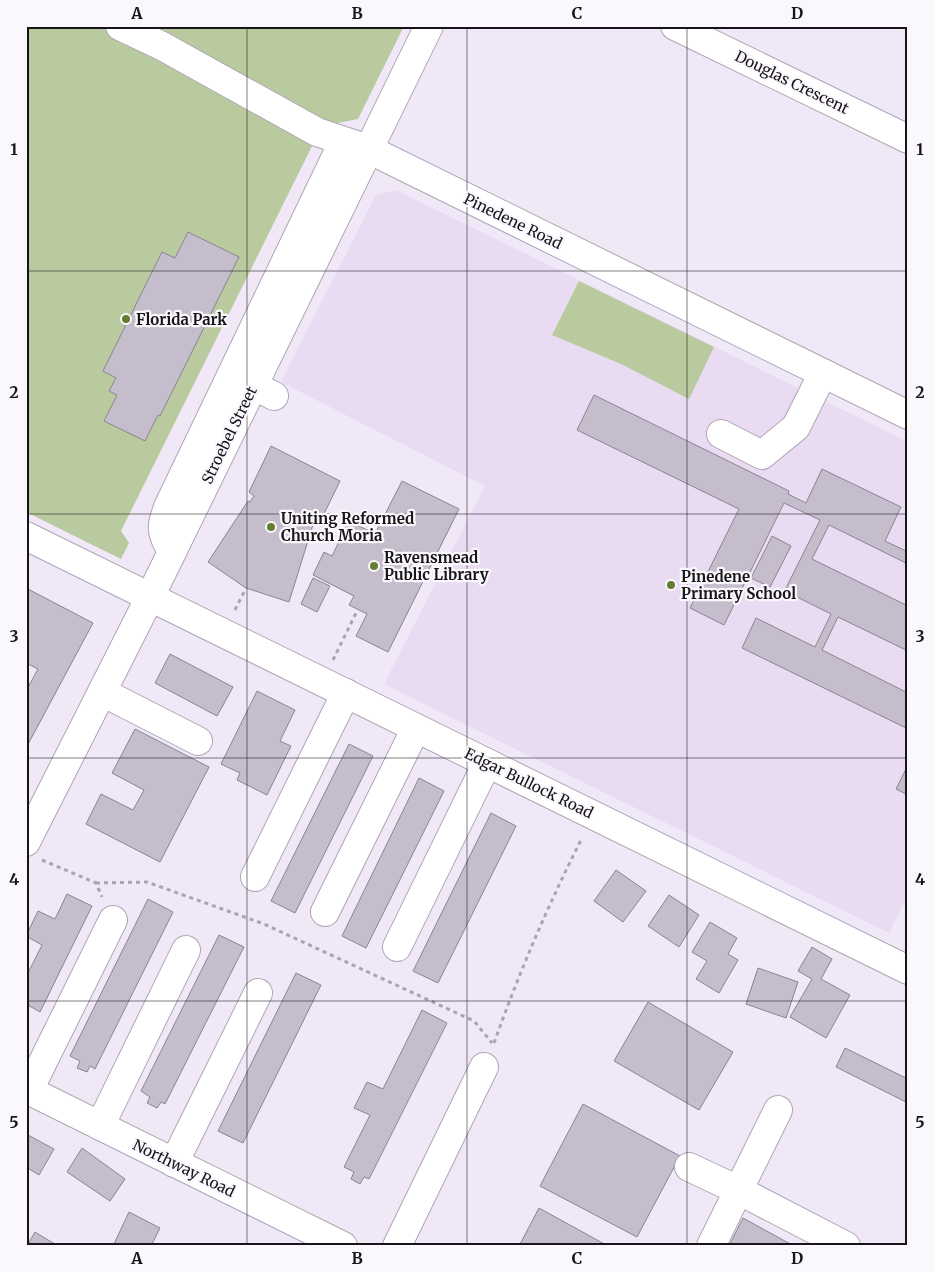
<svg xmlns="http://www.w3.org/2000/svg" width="934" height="1272" viewBox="0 0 934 1272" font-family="Merriweather,serif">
<rect width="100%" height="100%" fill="#f0e7f7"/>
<polygon fill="#e8dbf2" points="396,190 908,442 908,894 889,933 384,684 485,486 281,382 376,195"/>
<g fill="#baca9f">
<polygon points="26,26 404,26 358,119 322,126 121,531 129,543 121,559 26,512"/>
<polygon points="579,281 714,347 689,399 621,364 552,335"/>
</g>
<g fill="#c5bdcc" stroke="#8b8391">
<polygon points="188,232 239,257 160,416 158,415 145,441 104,421 117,395 109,391 116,378 103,371 162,252 175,258"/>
<polygon points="594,395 789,491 788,494 806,503 822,469 901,507 885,541 908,552 908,564 829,525 812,559 908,606 908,651 838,617 822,650 908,693 908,729 742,648 756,618 815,647 831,614 789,593 790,590 786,588 820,520 784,503 724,625 690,608 739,509 577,430"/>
<polygon points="271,446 340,481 322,518 316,515 289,602 246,588 208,562 248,501 250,502 254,496 249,492"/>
<polygon points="402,481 459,509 388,652 356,636 367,614 349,605 354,596 313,575 324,552 332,556 349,521 375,534"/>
<polygon points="772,536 791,546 770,587 751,578"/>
<polygon points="313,578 330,586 317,612 301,604"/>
<polygon points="26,588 93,623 26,748 26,691 38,669 26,663"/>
<polygon points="170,654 233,687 217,716 155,683"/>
<polygon points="257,691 295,710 280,741 291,746 267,795 237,780 240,773 221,764"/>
<polygon points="135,729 209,767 160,862 86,824 101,794 133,810 144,790 112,773"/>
<polygon points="349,744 373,756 295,913 271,901"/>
<polygon points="908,765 908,795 896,789"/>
<polygon points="419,778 444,791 366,948 342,936"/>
<polygon points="491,813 516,826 438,983 413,971"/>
<polygon points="616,870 646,891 623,922 594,901"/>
<polygon points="67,894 92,906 40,1012 26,1004 26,977 42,945 26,936 38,911 55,919"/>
<polygon points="669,895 699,915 679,947 648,926"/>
<polygon points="148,899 173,912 95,1069 90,1066 87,1072 77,1068 80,1061 70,1056"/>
<polygon points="710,922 737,938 728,954 738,960 719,993 696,979 707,961 692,952"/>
<polygon points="219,935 244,947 165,1104 161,1102 157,1108 147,1103 150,1097 141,1091"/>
<polygon points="812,947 832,959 821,979 850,995 826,1038 790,1017 812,979 798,971"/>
<polygon points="758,968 798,982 786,1018 746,1004"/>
<polygon points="296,973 321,985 243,1143 218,1131"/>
<polygon points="648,1002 733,1052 699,1110 614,1061"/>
<polygon points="422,1010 447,1023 369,1179 364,1177 360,1184 351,1179 354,1172 344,1167 370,1115 354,1108 367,1082 383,1089"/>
<polygon points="845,1048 908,1079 908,1103 836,1067"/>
<polygon points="583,1104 680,1156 637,1237 540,1186"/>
<polygon points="26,1134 54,1149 39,1175 26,1167"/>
<polygon points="82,1148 125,1179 110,1201 67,1172"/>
<polygon points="539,1208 608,1246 519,1246"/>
<polygon points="129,1212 160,1228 151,1246 113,1246"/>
<polygon points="743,1218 794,1246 729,1246"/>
<polygon points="35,1232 58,1246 31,1246 28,1244"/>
</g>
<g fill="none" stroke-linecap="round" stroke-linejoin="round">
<defs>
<g id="minor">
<polyline points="120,26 162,46 317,132 368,149 908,415"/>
<polyline points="675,26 908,139"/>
<polyline points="253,385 274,396"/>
<polyline points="721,434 762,455 796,427 823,373"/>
<polyline points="26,536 908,970"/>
<path d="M172,552C161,531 160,530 168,507L343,142"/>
<polyline points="102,692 198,741"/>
<polyline points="26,842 150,597 429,26"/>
<polyline points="255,877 346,693"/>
<polyline points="325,912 416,728"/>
<polyline points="397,947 487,763"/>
<polyline points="26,1089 343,1246"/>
<polyline points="29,1090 113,920"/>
<polyline points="100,1126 186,950"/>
<polyline points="174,1163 258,993"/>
<polyline points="689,1167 738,1190 846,1246"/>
<polyline points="397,1246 484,1067"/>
<polyline points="711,1246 778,1110"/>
</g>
</defs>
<use href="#minor" stroke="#aea6b5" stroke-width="30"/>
<g stroke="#aaa3b0" stroke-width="3" stroke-dasharray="4 4" stroke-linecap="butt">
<polyline points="235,610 246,588"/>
<polyline points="333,660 358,609"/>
<polyline points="42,860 96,883 102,897"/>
<polyline points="96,883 147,882 264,924 474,1021 492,1043"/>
<path d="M494,1043C519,973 548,905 582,838"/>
</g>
<use href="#minor" stroke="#fff" stroke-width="28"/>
</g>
<path fill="none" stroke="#18151a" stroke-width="1" stroke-opacity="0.55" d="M247,26V1246M467,26V1246M687,26V1246M26,271H908M26,514H908M26,758H908M26,1001H908"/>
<g fill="#647e31" stroke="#faf7fd" stroke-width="2">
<circle cx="126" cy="319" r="5"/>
<circle cx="271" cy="527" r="5"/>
<circle cx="374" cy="566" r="5"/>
<circle cx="671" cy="585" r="5"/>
</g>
<g text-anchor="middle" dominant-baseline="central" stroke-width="4.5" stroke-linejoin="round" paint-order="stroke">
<g font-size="15" fill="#18151a" stroke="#faf7fd">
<text transform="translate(792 82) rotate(26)">Douglas Crescent</text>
<text transform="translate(513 221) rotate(26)">Pinedene Road</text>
<text transform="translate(229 435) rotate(-64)">Stroebel Street</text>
<text transform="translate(529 783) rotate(26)">Edgar Bullock Road</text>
<text transform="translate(184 1168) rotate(26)">Northway Road</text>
</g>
<g font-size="15" font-weight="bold" fill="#18151a" stroke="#faf7fd" text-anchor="start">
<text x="136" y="319">Florida Park</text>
<text x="281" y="518">Uniting Reformed<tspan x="281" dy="17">Church Moria</tspan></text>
<text x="384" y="557">Ravensmead<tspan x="384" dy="17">Public Library</tspan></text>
<text x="681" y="576">Pinedene<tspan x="681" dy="17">Primary School</tspan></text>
</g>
</g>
<rect width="934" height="1272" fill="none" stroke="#faf7fd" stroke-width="55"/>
<rect x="28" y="28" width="878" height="1216" fill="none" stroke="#18151a" stroke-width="2"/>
<g font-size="16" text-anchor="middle" font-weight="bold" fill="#18151a">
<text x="137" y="19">A</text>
<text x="357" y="19">B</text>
<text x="577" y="19">C</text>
<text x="797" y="19">D</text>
<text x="14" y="155">1</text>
<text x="920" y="155">1</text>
<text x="14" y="398">2</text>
<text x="920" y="398">2</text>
<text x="14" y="642">3</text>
<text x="920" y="642">3</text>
<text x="14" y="885">4</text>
<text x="920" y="885">4</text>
<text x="14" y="1128">5</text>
<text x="920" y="1128">5</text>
<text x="137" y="1264">A</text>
<text x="357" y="1264">B</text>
<text x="577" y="1264">C</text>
<text x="797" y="1264">D</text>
</g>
</svg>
